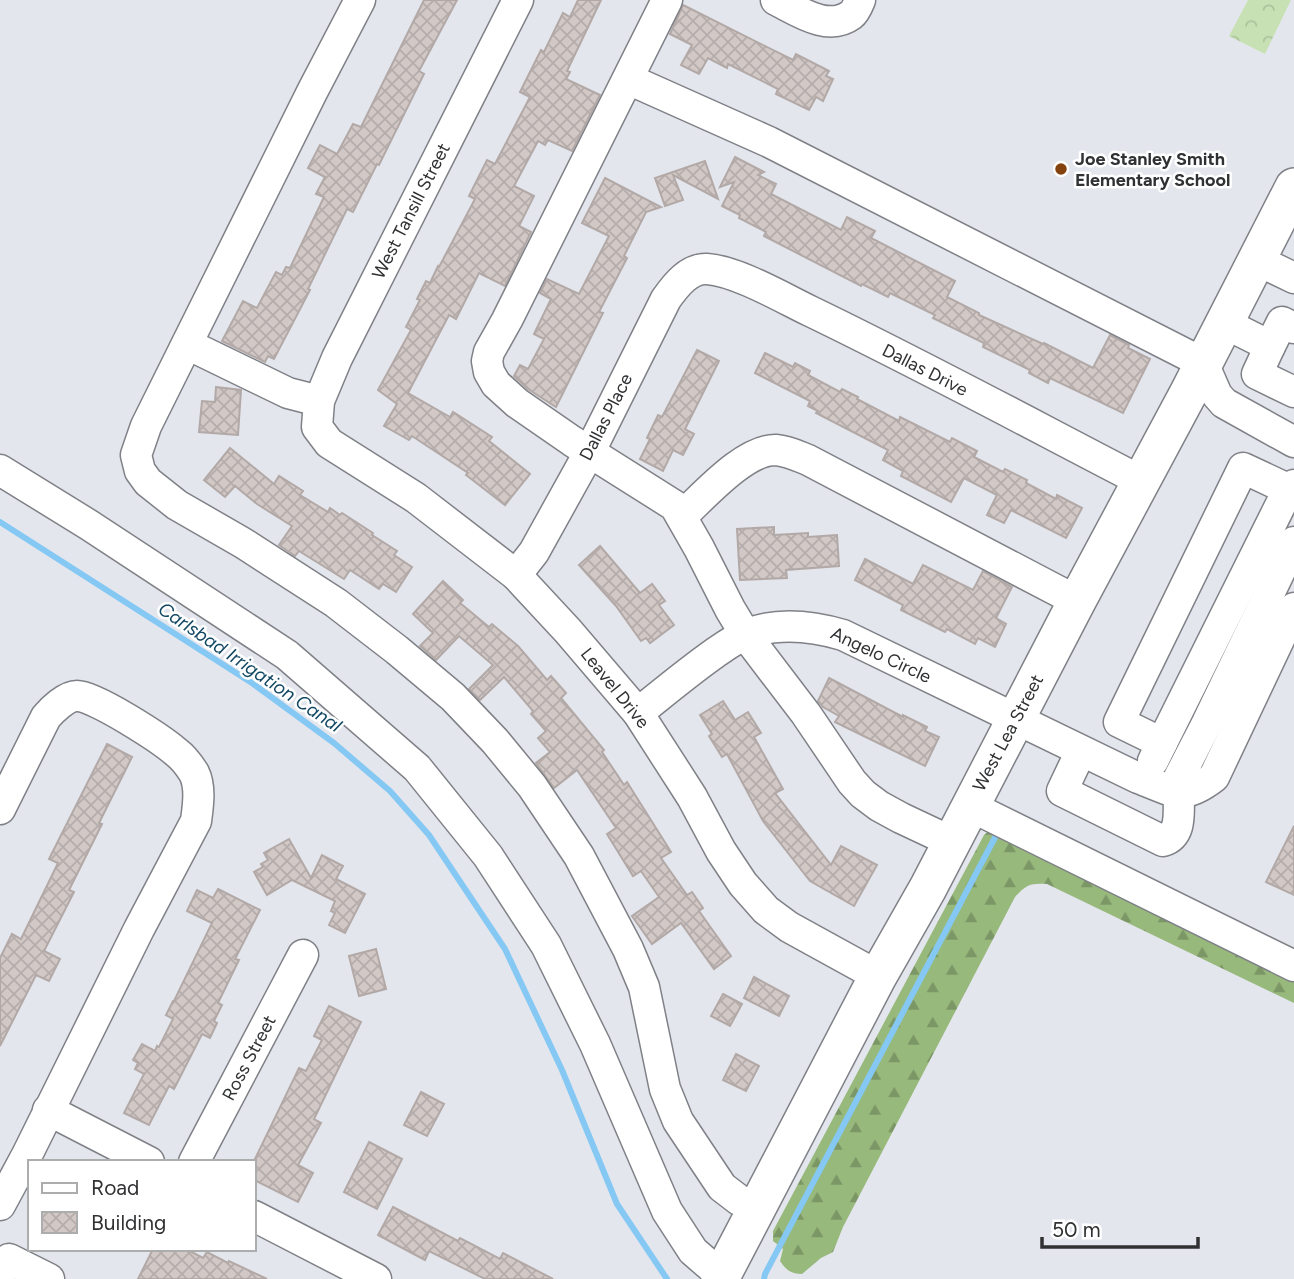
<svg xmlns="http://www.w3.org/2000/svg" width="1294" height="1279" viewBox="0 0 1294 1279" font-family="Figtree,sans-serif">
<defs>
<pattern id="forest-firs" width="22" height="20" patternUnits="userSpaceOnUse" patternTransform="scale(1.75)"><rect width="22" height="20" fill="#98b97c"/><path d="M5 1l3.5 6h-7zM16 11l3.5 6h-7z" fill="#7c9766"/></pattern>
<pattern id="park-crowns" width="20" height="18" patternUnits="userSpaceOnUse" patternTransform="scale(1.75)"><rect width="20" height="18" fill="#c8e1b4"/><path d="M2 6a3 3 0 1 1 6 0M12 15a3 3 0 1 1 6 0" fill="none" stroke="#acc29b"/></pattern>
<pattern id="building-cross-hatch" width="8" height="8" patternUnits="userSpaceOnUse" patternTransform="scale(1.75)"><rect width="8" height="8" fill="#d2c9c7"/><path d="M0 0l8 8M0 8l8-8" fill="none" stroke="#b5adab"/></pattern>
</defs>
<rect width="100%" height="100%" fill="#e4e6ed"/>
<path fill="url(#forest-firs)" d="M991,829L1294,974V1003L1047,884C1030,883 1026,885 1015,897L843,1227L833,1252L821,1258L802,1274C791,1274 786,1270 780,1261L783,1249L773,1241V1231L984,835Z"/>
<polygon fill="url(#park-crowns)" points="1248,0 1291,0 1265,54 1229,36"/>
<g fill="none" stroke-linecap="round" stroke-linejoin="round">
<g stroke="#84c8f3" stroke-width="6">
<polyline points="0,522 252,683 334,743 390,791 429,835 505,949 562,1070 617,1204 667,1279"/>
<polyline points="764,1279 765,1274 1000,828"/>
</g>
</g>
<g fill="url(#building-cross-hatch)" stroke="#b2a9a7" stroke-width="2">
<polygon points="424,0 457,0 419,71 424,74 379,165 377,164 353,212 347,209 308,289 310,290 274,359 268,356 265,362 222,341 243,301 257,308 276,272 282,275 286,267 290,268 324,197 316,194 325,177 308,168 320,145 337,154 353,124 361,127"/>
<polygon points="578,0 601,0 567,71 570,72 566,79 600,95 572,151 548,140 545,145 538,141 514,186 534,196 519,226 531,232 505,286 479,273 456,319 449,315 408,393 450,417 453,412 492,437 489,441 530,474 505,505 466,475 468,473 412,436 409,440 384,426 397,404 378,390 411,330 406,327 420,300 417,299 426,281 430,283 438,266 439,267 475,199 469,196 487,160 495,164 530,97 520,92 541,50 544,52 563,13 570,17"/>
<polygon points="683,5 793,60 796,54 829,71 826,76 833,79 823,101 816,97 809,110 776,94 778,89 728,64 727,68 708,58 699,74 681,65 692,45 670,34"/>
<polygon points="735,157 764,172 758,175 776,184 771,194 841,230 847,217 875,231 871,238 955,281 947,297 979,313 979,315 1043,344 1044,343 1093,368 1110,335 1129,345 1128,348 1150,359 1123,413 1050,378 1048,383 1029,373 1030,370 983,347 984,343 933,318 935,315 890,293 888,297 862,284 861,286 764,236 766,232 739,218 740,215 722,206 734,182 720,187"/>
<polygon points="705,161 718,199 673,175 683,200 665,206 655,178"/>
<polygon points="605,178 661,207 646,212 624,256 627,258 599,312 603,313 556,407 528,389 514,376 520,365 528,369 544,339 534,334 551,299 540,293 547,279 579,294 609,236 582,223"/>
<polygon points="697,350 719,361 685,429 694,434 683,455 673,450 663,471 640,459 650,439 647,438 658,415 662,417"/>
<polygon points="765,353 793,367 795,363 810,371 808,375 840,392 842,389 858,397 857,399 899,421 900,417 950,442 952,438 977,451 974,457 1003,472 1005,469 1027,480 1026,483 1056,499 1057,495 1082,508 1066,538 1011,510 1004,523 987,515 997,495 964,478 951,502 901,476 903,471 883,460 888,450 816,413 818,411 808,406 810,401 755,373"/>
<polygon points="216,387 241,390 238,435 199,432 202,401 215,402"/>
<polygon points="230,448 274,484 279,476 303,491 300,495 328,512 330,508 340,515 342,513 373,533 372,535 397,551 394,555 412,567 396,592 383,584 379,589 350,570 344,579 299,551 295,556 279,545 292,526 257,504 235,486 225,497 204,480"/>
<polygon points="774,527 774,535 808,533 808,537 837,535 839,566 786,570 787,578 740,580 737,529"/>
<polygon points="600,546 640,593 652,584 665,601 659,605 674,625 650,643 646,638 641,641 616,606 579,565"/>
<polygon points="865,559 913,584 923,565 973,590 983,571 1012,587 996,618 1006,624 995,647 978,638 975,644 947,629 945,632 901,610 903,605 855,580"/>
<polygon points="443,581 463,600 460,603 489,627 492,624 518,646 547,680 551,676 566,693 561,698 604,750 602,752 624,785 627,782 671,852 661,858 687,895 692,892 703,908 699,911 731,956 714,969 681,923 652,944 632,916 659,897 641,871 633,876 607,834 616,828 577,770 554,788 536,763 550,752 538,738 546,731 531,714 533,711 504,677 480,700 469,689 493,665 459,636 436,660 420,646 433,633 413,614"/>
<polygon points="829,678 903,717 903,715 927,727 925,731 939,737 925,766 835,722 839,716 823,707 818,701"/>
<polygon points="723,701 735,720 748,712 761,733 754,737 783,789 775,793 831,865 841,846 877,865 854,906 810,881 763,821 727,754 722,757 709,736 712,734 700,715"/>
<polygon points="107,744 132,757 99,823 102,824 69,890 74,892 44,951 60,959 49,981 36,975 0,1046 0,958 12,934 21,939 58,863 49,859"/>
<polygon points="1294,826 1294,895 1266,882"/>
<polygon points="289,839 311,878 322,855 343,866 336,879 365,894 345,933 329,925 335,913 331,911 335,901 292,880 267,895 254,872 263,867 261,864 268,860 264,853"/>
<polygon points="218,889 260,910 235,959 239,960 218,1003 222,1005 214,1021 217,1023 210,1038 202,1034 174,1089 169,1086 149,1125 124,1113 144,1074 135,1069 138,1063 133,1060 142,1044 155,1051 157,1046 159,1047 173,1019 166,1015 173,1001 174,1001 212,923 187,911 197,890 213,898"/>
<polygon points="376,949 386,989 359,996 349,956"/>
<polygon points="754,977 789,996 779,1016 744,998"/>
<polygon points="723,994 742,1004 730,1026 711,1016"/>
<polygon points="329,1006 361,1022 314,1119 321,1123 298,1165 313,1173 298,1202 254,1180 254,1161 299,1068 306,1071 322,1040 314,1036"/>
<polygon points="736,1054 759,1066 746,1091 723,1080"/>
<polygon points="421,1092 444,1104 427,1136 404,1125"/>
<polygon points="369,1142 402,1159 377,1209 344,1192"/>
<polygon points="393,1207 458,1241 460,1238 500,1259 503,1253 553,1279 485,1279 429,1251 425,1260 378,1235"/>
<polygon points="153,1249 186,1249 203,1258 207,1252 228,1263 229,1261 267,1279 138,1279"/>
</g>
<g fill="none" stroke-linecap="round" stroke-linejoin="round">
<defs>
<g id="minor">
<polyline points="360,0 312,92 146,426 136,455 140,471 148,482 177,505 243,543 336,603 397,650 453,697 495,741 532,786 579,856 628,949 644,987 665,1089 678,1121 722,1187 739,1200 758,1208"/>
<polyline points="518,0 337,358 319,401 317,427 329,443 416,498 516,575 568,631 638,713 692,797 721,851 743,884 766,910 789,927 878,976"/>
<polyline points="667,0 507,320 489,352 487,361 489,372 496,384 517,403 572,441 675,506 699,548 730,609 745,634 806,714 852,782 863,794 879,806 901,818 952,842"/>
<path d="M776,0C798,11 828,32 851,15C855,12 858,5 860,0"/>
<polyline points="628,79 769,142 1203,363 1217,395 1224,403 1294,442"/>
<polyline points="1257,260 1294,278"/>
<polyline points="1224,323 1270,346 1257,374 1294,392"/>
<polyline points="187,344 288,393 319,401"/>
<polyline points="1270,346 1282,322 1294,328"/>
<polyline points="0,470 89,525 287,655 417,768 488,856 546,945 595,1044 667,1211 693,1251 722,1276"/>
<path d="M682,516C704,496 745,449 776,450C788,451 798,456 808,460L1077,601"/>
<path d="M516,575L534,552L590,451L666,299C676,285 689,268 707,269C737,271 783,298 810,311C922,365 1031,424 1141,481"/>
<path d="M638,713C663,693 688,672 715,653C725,646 736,638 747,634C778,622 812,626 843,635L1138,778C1173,791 1182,802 1214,777L1294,608"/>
<polyline points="1162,743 1119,722 1243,468 1290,490"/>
<path d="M1081,751L1062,791L1163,841C1183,835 1178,811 1179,793"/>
<polyline points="1153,761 1281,504 1294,485"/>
<polyline points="1172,791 1207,723 1294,542"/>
<polyline points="970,806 1294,966"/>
<path d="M0,809L46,717C52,710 66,696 77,696C95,696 161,739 176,752C184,758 189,765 194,773C201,787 198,806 196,821L139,929L27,1155L0,1205"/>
<polyline points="48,1110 149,1162"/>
<polyline points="194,1162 303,955"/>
<polyline points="254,1216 376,1279"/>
<polyline points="0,1274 9,1259 49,1279"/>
</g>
<polyline id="major" points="720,1279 878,976 928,888 1077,601 1189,392 1294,187"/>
</defs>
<use href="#minor" stroke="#7f8187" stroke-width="33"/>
<use href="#major" stroke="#7f8187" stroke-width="40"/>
<use href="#minor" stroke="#fff" stroke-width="30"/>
<use href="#major" stroke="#fff" stroke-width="37"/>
</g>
<circle fill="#84420f" stroke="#fff" stroke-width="2.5" cx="1061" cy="169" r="7"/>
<g text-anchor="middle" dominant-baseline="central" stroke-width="5" stroke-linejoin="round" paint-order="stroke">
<g font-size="18" font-weight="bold" fill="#303133" stroke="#fff" text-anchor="start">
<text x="1075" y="159">Joe Stanley Smith<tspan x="1075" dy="21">Elementary School</tspan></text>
</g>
<g font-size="18" fill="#303133" stroke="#fff">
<text transform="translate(411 211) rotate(-63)">West Tansill Street</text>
<text transform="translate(925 370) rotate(27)">Dallas Drive</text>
<text transform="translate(606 417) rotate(-63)">Dallas Place</text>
<text transform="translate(881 655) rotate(25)">Angelo Circle</text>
<text transform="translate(615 688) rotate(51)">Leavel Drive</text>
<text transform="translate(1008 733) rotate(-62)">West Lea Street</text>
<text transform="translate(249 1058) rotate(-62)">Ross Street</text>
</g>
<g font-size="19" font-style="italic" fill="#144965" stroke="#fff">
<text transform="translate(250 667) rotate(34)">Carlsbad Irrigation Canal</text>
</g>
</g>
<rect x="28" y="1160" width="228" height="91" fill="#ffffff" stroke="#acadad" stroke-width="2"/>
<rect x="42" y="1183" width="35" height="10" fill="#ffffff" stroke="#acadad" stroke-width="2"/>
<text x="91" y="1195" font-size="21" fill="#303133">Road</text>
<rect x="42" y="1212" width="35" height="21" fill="url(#building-cross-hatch)" stroke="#acadad" stroke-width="2"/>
<text x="91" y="1230" font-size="21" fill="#303133">Building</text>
<path d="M1042 1237v10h156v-10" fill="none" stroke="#303133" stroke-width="3.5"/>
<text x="1052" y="1237" font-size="21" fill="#303133" stroke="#ffffff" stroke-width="5" paint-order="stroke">50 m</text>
</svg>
